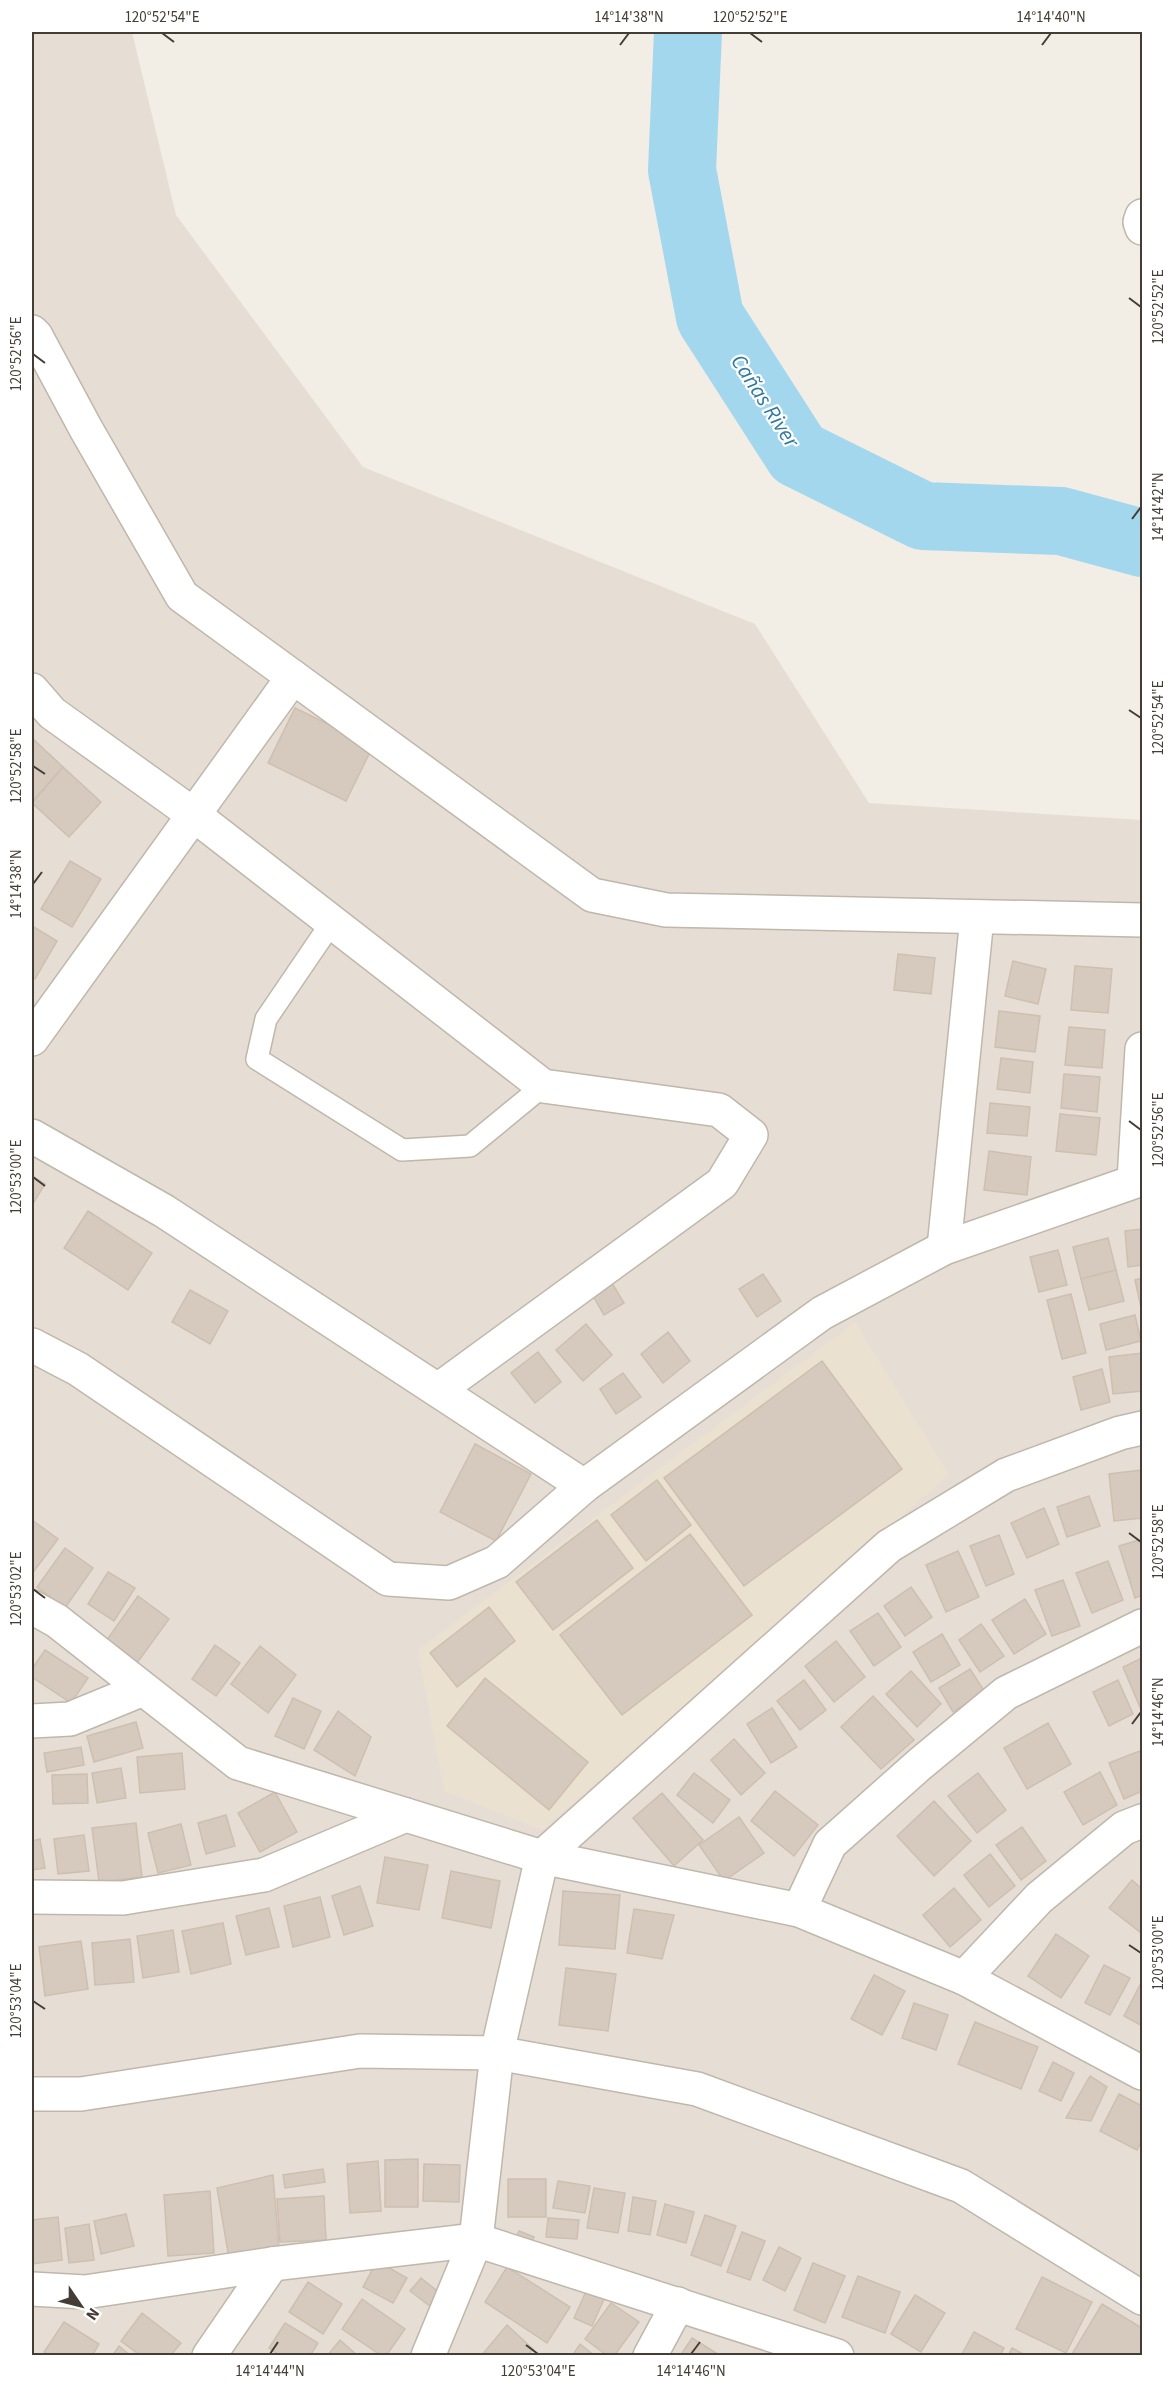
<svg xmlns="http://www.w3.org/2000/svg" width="1174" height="2387" viewBox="0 0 1174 2387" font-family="'Source Sans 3',sans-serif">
<rect width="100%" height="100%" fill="#f2ede5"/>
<polygon fill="#e6ded4" points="32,32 132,32 176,215 363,467 755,624 869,803 1142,820 1142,2355 32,2356"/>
<polygon fill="#ebe1d0" points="855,1322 949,1475 542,1830 444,1791 418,1650"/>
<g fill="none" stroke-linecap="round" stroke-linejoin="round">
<polyline stroke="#a3d7ee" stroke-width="68" points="688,32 682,170 710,317 798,454 923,516 1061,521 1142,543"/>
</g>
<g fill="#d6cabe" stroke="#cebfaf" stroke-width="1.5">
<polygon points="295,708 373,746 346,801 268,763"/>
<polygon points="32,738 63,767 32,802"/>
<polygon points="63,767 101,802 69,837 32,803"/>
<polygon points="70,861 101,879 72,927 41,909"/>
<polygon points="32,926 57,941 35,979 32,977"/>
<polygon points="898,954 935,958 931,994 894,990"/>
<polygon points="1013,961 1046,969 1038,1004 1005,996"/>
<polygon points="1075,966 1112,969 1108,1013 1071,1010"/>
<polygon points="999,1011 1040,1016 1035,1052 995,1047"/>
<polygon points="1069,1027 1105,1030 1102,1068 1065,1065"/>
<polygon points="1001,1058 1033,1062 1030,1093 997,1089"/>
<polygon points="1064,1074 1100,1077 1097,1112 1061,1108"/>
<polygon points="990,1103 1030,1107 1027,1136 987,1133"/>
<polygon points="1060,1114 1100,1118 1096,1155 1056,1151"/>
<polygon points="989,1151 1031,1157 1027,1195 984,1190"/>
<polygon points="32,1176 45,1184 32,1205"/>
<polygon points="88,1211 152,1253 128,1290 64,1248"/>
<polygon points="1142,1229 1142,1265 1128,1267 1125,1231"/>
<polygon points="1108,1238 1116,1270 1081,1279 1073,1247"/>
<polygon points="1058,1250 1067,1285 1039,1292 1030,1257"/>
<polygon points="1116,1270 1124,1301 1089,1310 1081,1279"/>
<polygon points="606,1273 624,1303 604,1315 586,1284"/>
<polygon points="763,1274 781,1301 757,1317 739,1289"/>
<polygon points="1142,1278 1142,1312 1135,1280"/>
<polygon points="190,1290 228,1311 210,1344 172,1322"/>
<polygon points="1071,1294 1086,1353 1062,1359 1047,1300"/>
<polygon points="1135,1315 1141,1341 1106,1350 1100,1324"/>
<polygon points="586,1324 612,1355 583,1381 556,1350"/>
<polygon points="668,1332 690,1361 663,1383 641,1354"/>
<polygon points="538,1352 561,1382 535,1403 511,1373"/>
<polygon points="1142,1353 1142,1391 1113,1394 1109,1357"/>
<polygon points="822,1361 902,1469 744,1586 664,1478"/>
<polygon points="1102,1369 1110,1402 1081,1410 1073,1377"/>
<polygon points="623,1373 641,1397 616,1414 600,1389"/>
<polygon points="475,1444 531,1474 496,1541 440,1512"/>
<polygon points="1141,1470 1142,1518 1114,1521 1109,1474"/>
<polygon points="657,1480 691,1525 646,1561 611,1515"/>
<polygon points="1089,1496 1100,1526 1067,1537 1057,1507"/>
<polygon points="1044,1508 1059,1544 1027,1558 1011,1523"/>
<polygon points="32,1520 58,1539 34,1571 32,1569"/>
<polygon points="597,1520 633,1568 553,1630 516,1582"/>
<polygon points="690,1534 752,1615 622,1715 560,1635"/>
<polygon points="999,1535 1014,1574 986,1586 970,1546"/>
<polygon points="1142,1539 1142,1595 1135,1598 1119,1546"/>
<polygon points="65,1548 93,1568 65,1608 37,1587"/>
<polygon points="958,1551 979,1597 946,1612 926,1565"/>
<polygon points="1108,1561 1123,1600 1092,1613 1076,1573"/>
<polygon points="108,1572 135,1588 114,1621 88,1604"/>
<polygon points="1063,1580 1080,1626 1052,1636 1035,1590"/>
<polygon points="911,1587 932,1617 905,1636 884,1606"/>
<polygon points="138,1596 169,1619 137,1663 106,1641"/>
<polygon points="1025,1599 1046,1634 1014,1654 992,1620"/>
<polygon points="489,1607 515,1641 457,1687 430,1653"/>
<polygon points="878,1613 901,1647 874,1666 850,1631"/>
<polygon points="981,1624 1004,1656 980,1672 959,1640"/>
<polygon points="942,1634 960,1665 931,1682 913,1652"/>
<polygon points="836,1641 865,1677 834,1702 805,1666"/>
<polygon points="215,1645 240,1663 216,1696 192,1679"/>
<polygon points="260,1646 296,1675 268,1713 231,1684"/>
<polygon points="45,1650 88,1678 71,1703 32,1677 32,1669"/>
<polygon points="1142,1658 1142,1712 1123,1667"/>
<polygon points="970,1669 985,1692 953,1712 939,1688"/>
<polygon points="911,1671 941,1704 917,1727 886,1694"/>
<polygon points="485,1678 588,1762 549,1810 447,1726"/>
<polygon points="804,1680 826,1710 800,1730 777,1701"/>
<polygon points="1118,1680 1133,1714 1109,1726 1093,1692"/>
<polygon points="873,1696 914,1740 881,1769 841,1727"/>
<polygon points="293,1698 321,1711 304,1749 275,1736"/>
<polygon points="772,1708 797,1747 771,1763 747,1724"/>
<polygon points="338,1711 371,1737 355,1776 314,1750"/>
<polygon points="136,1722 143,1748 94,1762 87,1736"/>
<polygon points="1048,1723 1071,1764 1027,1789 1004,1748"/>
<polygon points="734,1739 765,1773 741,1795 711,1760"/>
<polygon points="81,1747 84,1765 47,1772 44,1753"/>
<polygon points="1142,1750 1142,1791 1124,1799 1109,1763"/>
<polygon points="182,1753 185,1789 140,1793 137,1757"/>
<polygon points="121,1768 126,1798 97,1803 92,1773"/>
<polygon points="1100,1772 1117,1805 1083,1825 1064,1792"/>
<polygon points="694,1773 730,1800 713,1823 677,1795"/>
<polygon points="978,1773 1006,1810 977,1833 948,1796"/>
<polygon points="87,1774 88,1803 53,1804 52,1775"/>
<polygon points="775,1791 818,1825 794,1856 751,1821"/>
<polygon points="275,1792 297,1832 260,1852 238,1813"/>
<polygon points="662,1793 703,1840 674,1866 633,1818"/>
<polygon points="934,1801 971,1841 934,1876 897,1836"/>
<polygon points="226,1815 235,1846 206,1854 198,1823"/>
<polygon points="739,1817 764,1853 724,1881 699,1845"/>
<polygon points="136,1823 142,1877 99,1882 92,1828"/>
<polygon points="181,1824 191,1865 158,1873 148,1833"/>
<polygon points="1022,1827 1046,1861 1021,1880 996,1845"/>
<polygon points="84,1835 89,1871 58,1874 54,1839"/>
<polygon points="40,1839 45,1868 32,1870 32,1841"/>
<polygon points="990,1854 1015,1886 989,1907 964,1875"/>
<polygon points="385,1857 428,1865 419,1910 377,1903"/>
<polygon points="451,1871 500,1881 491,1928 442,1918"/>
<polygon points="1132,1880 1142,1889 1142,1928 1140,1932 1109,1908"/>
<polygon points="360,1886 373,1926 344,1935 332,1896"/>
<polygon points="954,1888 981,1920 950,1947 923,1915"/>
<polygon points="563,1891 620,1895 615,1949 559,1945"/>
<polygon points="320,1897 330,1937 293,1947 284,1906"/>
<polygon points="269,1908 279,1947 246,1955 236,1916"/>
<polygon points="634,1909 674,1915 662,1959 627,1953"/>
<polygon points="223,1923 231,1964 191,1974 182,1931"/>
<polygon points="173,1930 179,1972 143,1978 137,1936"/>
<polygon points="1056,1934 1089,1956 1061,1998 1028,1976"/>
<polygon points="130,1939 134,1982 95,1985 92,1943"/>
<polygon points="81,1941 88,1989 45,1996 39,1947"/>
<polygon points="1104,1965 1130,1978 1110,2015 1085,2003"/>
<polygon points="566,1968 616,1974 608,2031 559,2025"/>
<polygon points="874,1975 905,1991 882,2035 851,2019"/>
<polygon points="1142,1981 1142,2026 1124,2016"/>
<polygon points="914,2003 948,2015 936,2050 902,2038"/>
<polygon points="975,2022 1038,2047 1021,2089 958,2064"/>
<polygon points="1053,2062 1074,2073 1061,2101 1039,2091"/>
<polygon points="1090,2076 1107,2087 1091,2121 1066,2118"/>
<polygon points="1119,2094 1142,2106 1142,2140 1137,2150 1100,2131"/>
<polygon points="418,2159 418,2207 385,2207 385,2160"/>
<polygon points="378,2161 381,2211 350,2213 347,2164"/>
<polygon points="424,2164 460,2165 459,2202 423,2201"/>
<polygon points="323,2169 325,2182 285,2188 283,2175"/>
<polygon points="273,2175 279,2248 229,2258 217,2188"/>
<rect x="508" y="2179" width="38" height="38"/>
<polygon points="558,2181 590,2186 585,2213 553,2208"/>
<polygon points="594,2188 625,2193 618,2233 587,2228"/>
<polygon points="210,2191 214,2253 168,2256 164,2195"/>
<polygon points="324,2196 326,2240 280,2242 277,2199"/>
<polygon points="633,2197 656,2201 650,2235 628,2231"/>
<polygon points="665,2204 694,2212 686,2243 657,2235"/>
<polygon points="126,2214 134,2246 101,2254 94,2221"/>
<polygon points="705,2215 736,2226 721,2266 691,2255"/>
<polygon points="58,2217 62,2260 32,2264 32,2220"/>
<polygon points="548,2218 579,2220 577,2239 546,2237"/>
<polygon points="89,2224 94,2260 69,2263 65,2228"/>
<polygon points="519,2231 534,2237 528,2250 513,2243"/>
<polygon points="742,2232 765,2241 750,2280 727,2272"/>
<polygon points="779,2247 801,2258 785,2291 763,2280"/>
<polygon points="377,2261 407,2278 393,2303 363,2287"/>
<polygon points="813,2263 845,2276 825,2323 794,2310"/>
<polygon points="507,2267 570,2307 547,2343 485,2302"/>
<polygon points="858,2276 900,2292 885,2333 842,2317"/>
<polygon points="1042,2277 1092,2302 1066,2353 1016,2329"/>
<polygon points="421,2278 441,2294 431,2307 410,2291"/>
<polygon points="308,2282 342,2304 323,2334 289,2312"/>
<polygon points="588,2287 606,2295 592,2326 574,2318"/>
<polygon points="915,2295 945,2313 921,2352 891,2334"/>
<polygon points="362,2299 405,2329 386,2356 382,2356 342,2329"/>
<polygon points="611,2303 639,2322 614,2356 608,2356 585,2339"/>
<polygon points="1102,2304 1142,2328 1142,2356 1072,2354"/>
<polygon points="142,2313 181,2343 170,2356 141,2356 121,2341"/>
<polygon points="64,2322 99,2344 92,2356 50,2356 44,2352"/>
<polygon points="285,2323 318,2343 310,2356 281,2356 269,2348"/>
<polygon points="507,2325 533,2349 527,2356 481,2356"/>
<polygon points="974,2332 1004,2348 1000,2356 961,2356"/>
<polygon points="692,2338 721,2356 680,2356"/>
<polygon points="340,2340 358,2356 327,2356"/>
<polygon points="580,2344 595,2356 572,2356"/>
<polygon points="119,2346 131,2356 112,2356"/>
<polygon points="1012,2348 1027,2356 1008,2356"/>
</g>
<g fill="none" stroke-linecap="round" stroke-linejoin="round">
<defs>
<polyline id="lane" points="332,922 266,1019 257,1059 402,1150 470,1146 543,1086"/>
<g id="street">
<polyline points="1142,216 1140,222 1142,228"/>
<polyline points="32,332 36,336 86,429 182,596 592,895 666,910 1142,920"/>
<polyline points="32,690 52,713 194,815 543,1086 719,1110 751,1135 722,1183 438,1390"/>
<polyline points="32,1039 293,677"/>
<polyline points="32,1136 164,1211 584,1486"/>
<polyline points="1134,1180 1142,1049"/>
<polyline points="944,1248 977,917"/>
<polyline points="32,1345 78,1369 388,1579 449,1583 497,1562 584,1486 822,1313 944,1248 1142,1179"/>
<polyline points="32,1607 57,1621 238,1763 542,1857 799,1910 964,1978 1142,2073"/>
<polyline points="32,1721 70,1719 143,1689"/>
<polyline points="32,1897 123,1898 264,1875 406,1815"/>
<polyline points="799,1910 830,1844 920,1764 1006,1693 1142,1626"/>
<polyline points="964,1978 1039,1898 1124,1828 1142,1821"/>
<polyline points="32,2094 81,2094 360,2051 497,2053 697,2089 961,2186 1142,2298"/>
<polyline points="32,2289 85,2292 272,2264 476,2240 837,2356"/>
<polyline points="209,2356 272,2264"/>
<polyline points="428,2356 476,2240 497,2053 542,1857 889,1546 1006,1475 1120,1433 1142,1428"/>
<polyline points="650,2356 678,2304"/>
</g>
</defs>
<use href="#lane" stroke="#c0b7ab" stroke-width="24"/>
<use href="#street" stroke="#c0b7ab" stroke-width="36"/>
<use href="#lane" stroke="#fff" stroke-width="21"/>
<use href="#street" stroke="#fff" stroke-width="33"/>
</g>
<path fill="none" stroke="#443d35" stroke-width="2" d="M162,33L174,42M750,33L762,42M620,45L629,33M1042,45L1051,33M1129,298L1141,307M33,354L45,363M1132,519L1141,507M1129,710L1141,718M33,766L45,774M33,884L42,872M1129,1121L1141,1130M33,1177L45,1186M1129,1533L1141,1542M33,1589L45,1598M1132,1724L1141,1712M1129,1945L1141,1953M33,2001L45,2009M526,2345L538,2354M270,2354L278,2342M691,2354L700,2342"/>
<g text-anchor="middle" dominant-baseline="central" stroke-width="4.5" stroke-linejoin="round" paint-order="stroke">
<g font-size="22" font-style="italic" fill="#2e799d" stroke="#fff">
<text transform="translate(765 401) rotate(57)">Cañas River</text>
</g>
</g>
<rect width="1174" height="2387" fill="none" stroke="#ffffff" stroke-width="66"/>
<g transform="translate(81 2306) rotate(125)" stroke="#ffffff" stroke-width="4.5" paint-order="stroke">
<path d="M0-4.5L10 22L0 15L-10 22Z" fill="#443d35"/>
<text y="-9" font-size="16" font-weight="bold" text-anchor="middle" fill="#443d35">N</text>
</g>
<rect x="33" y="33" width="1108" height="2321" fill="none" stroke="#443d35" stroke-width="2"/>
<g font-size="15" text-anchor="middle" fill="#443d35">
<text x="162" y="22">120°52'54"E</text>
<text x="629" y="22">14°14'38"N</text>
<text x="750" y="22">120°52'52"E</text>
<text x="1051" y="22">14°14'40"N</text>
<text transform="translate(1158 307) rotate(-90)" y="5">120°52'52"E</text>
<text transform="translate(16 354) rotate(-90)" y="5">120°52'56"E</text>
<text transform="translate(1158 507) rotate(-90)" y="5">14°14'42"N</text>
<text transform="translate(1158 718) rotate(-90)" y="5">120°52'54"E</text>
<text transform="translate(16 766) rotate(-90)" y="5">120°52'58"E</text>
<text transform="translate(16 884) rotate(-90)" y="5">14°14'38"N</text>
<text transform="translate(1158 1130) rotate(-90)" y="5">120°52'56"E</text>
<text transform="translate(16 1177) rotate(-90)" y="5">120°53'00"E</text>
<text transform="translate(1158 1542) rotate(-90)" y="5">120°52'58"E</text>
<text transform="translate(16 1589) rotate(-90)" y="5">120°53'02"E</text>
<text transform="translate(1158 1712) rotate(-90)" y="5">14°14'46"N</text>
<text transform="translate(1158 1953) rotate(-90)" y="5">120°53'00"E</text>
<text transform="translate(16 2001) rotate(-90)" y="5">120°53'04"E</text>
<text x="270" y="2376">14°14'44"N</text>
<text x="538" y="2376">120°53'04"E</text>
<text x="691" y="2376">14°14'46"N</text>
</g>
</svg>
